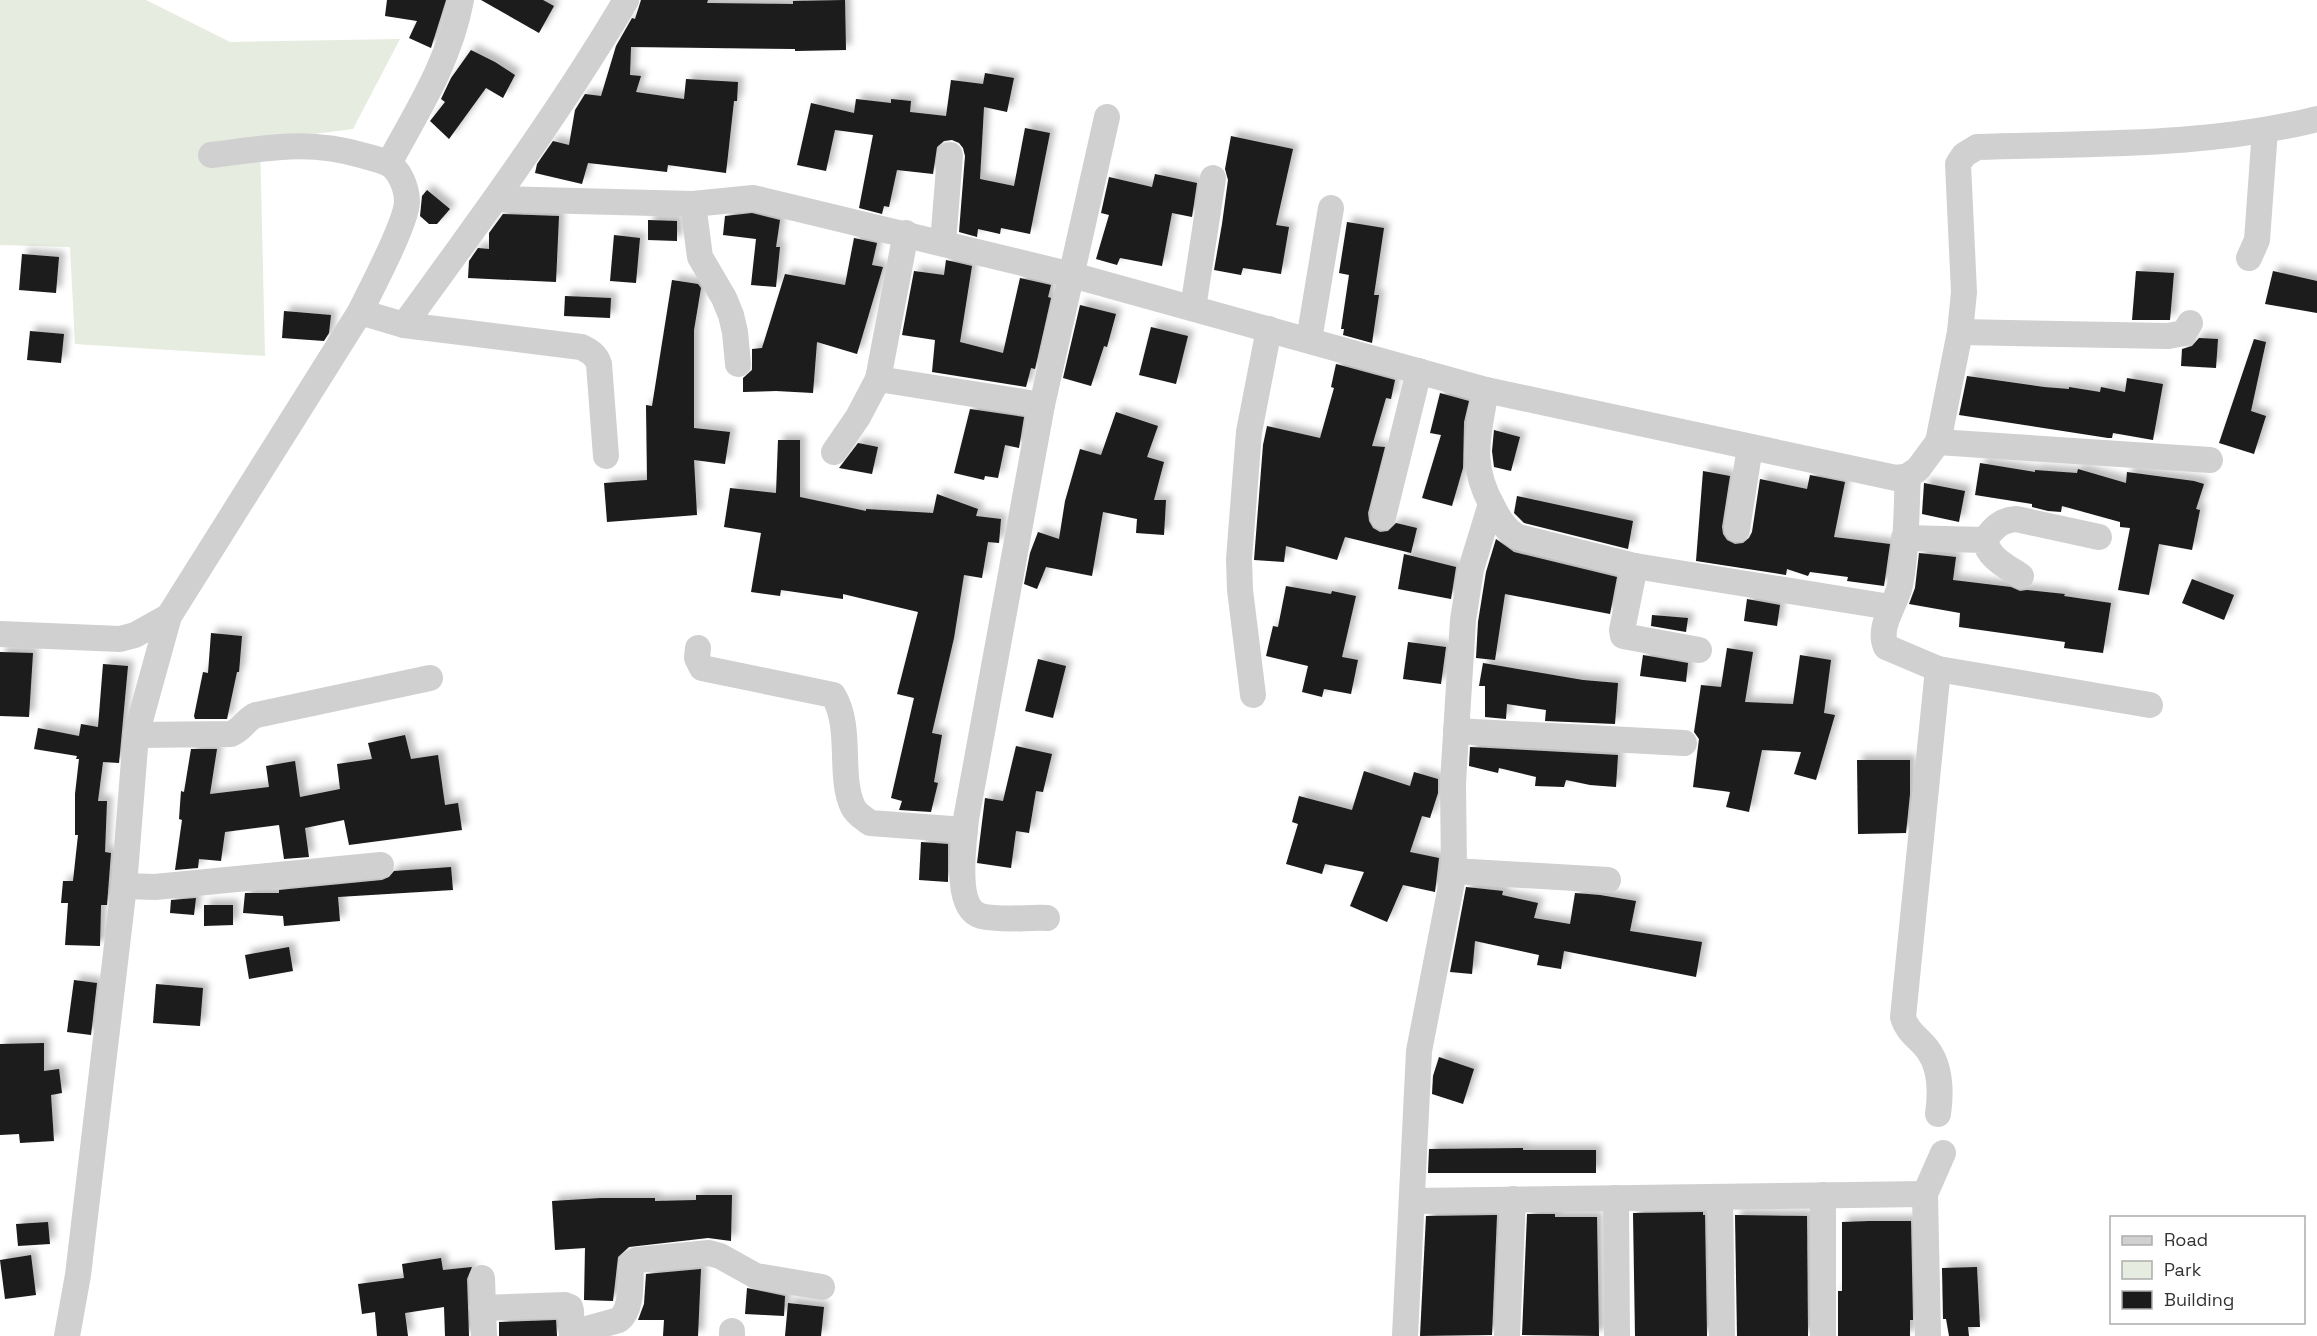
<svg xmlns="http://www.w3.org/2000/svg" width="2317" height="1336" viewBox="0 0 2317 1336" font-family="'Space Grotesk',sans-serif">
<defs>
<filter id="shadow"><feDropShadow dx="5.5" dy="-5.5" stdDeviation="3" flood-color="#0004"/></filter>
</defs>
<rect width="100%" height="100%" fill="#fff"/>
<polygon fill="#e6ecdf" points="0,0 146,0 230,42 400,39 353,129 260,141 265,356 75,344 70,247 0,245"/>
<g fill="#1a1a1a" filter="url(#shadow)">
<polygon points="387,0 446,0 431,48 409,38 417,21 385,16"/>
<polygon points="481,0 543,0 554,6 539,33"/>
<polygon points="641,0 708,0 707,3 793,4 793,1 845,0 846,50 795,51 795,49 631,47 630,75 641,76 636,92 684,99 686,79 738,82 737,101 734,101 726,173 668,165 667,172 588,163 582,184 535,173 537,164 553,141 569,145 575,110 585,94 601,96 616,46 632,18 635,19"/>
<polygon points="471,50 495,62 515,75 503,98 486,88 449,139 430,121 445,102 441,99 451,78"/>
<polygon points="985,73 1014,78 1007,112 984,107 980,179 1014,186 1025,128 1050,133 1030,234 1001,228 1000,234 978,229 977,237 959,232 965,156 963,148 959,143 952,140 944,141 937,147 933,174 897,170 889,207 884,206 882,214 859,208 873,135 835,130 826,171 797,165 811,103 854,113 856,99 891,103 891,99 911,101 910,112 946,116 951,80 983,84"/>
<polygon points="1231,136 1293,149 1276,225 1289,227 1281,274 1243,268 1241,275 1214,270 1222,224 1228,180 1225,169"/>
<polygon points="1155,174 1197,183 1192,217 1172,213 1162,266 1120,258 1117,265 1096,259 1109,215 1101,213 1109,177 1152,187"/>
<polygon points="427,190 450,209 437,224 429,224 420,216 422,196"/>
<polygon points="752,213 780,220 776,247 780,247 776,287 751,285 756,239 723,235 725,216"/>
<polygon points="503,214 559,216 556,282 468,278 469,261 478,248 489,249 489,233"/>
<polygon points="648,220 677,221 677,241 648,240"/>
<polygon points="1347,222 1384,228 1374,295 1379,295 1372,343 1343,335 1344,329 1341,329 1349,275 1339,273"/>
<polygon points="614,235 640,238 636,283 610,281"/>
<polygon points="854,238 877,243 872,265 883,267 857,354 817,342 813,393 776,391 743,392 743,378 752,370 752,349 762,348 785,274 845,285"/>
<polygon points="22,254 59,257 56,293 19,290"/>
<polygon points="946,260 972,266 960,342 1003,353 1020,278 1051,285 1048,297 1051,298 1035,369 1031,368 1026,387 932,372 935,340 902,335 914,271 944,275"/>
<polygon points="2136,271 2174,273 2170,320 2132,320"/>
<polygon points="2273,271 2317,281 2317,313 2265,304"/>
<polygon points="672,280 698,284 701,288 694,330 694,428 730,432 725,464 694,460 697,515 607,522 604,483 647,480 646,405 652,406"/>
<polygon points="565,296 611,298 610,318 564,316"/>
<polygon points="1080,305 1116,314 1107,347 1104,346 1091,386 1063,378"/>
<polygon points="284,311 331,315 329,333 324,341 282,338"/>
<polygon points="1151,327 1188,336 1176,384 1139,375"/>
<polygon points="30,331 64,334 61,363 27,360"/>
<polygon points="2199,338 2218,339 2216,368 2181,366 2182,349 2192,346"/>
<polygon points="2254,339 2266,342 2251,411 2266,416 2254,454 2219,443"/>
<polygon points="1336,364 1395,380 1391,399 1386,398 1372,446 1385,447 1368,513 1369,521 1373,528 1380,532 1388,531 1396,523 1417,528 1411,553 1345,537 1337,560 1286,546 1284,562 1254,560 1263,445 1267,426 1320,438 1334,388 1331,387"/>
<polygon points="1967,376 2044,387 2069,389 2069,387 2100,392 2101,387 2125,392 2127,378 2163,384 2153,440 2113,433 2112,438 2108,438 1959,415"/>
<polygon points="1440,393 1469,401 1464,422 1463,468 1452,506 1422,498 1441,435 1430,433"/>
<polygon points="970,409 1024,417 1019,448 1005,445 998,478 985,476 984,480 954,473"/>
<polygon points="1116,412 1158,426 1147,457 1164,462 1154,500 1166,500 1164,535 1136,533 1137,519 1103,512 1092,576 1046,567 1037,589 1024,584 1030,553 1038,532 1059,539 1065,501 1080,449 1101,455"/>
<polygon points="1494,430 1520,437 1511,471 1494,467 1492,451"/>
<polygon points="778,440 800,440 800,497 866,511 866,509 933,513 937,494 978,509 976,516 1001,519 999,543 988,542 982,578 964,575 954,638 932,733 942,735 934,782 938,783 931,812 899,810 902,801 891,798 914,698 897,694 918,612 843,594 843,599 781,590 780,596 751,592 761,533 724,527 730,488 776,493"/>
<polygon points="858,443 878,447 872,474 839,468"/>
<polygon points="1980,463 2035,472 2035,470 2077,473 2078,469 2126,483 2127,472 2194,481 2204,484 2196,509 2200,510 2192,550 2159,544 2149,595 2118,590 2130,528 2120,527 2120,522 2062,506 2061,512 2048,511 2032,507 2032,504 1975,495"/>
<polygon points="1703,471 1730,476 1722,527 1723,534 1727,540 1735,544 1743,543 1749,538 1752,532 1760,479 1807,489 1810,475 1845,482 1834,537 1890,544 1884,586 1847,581 1848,577 1810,572 1808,576 1787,569 1786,575 1696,561"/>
<polygon points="1924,483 1965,491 1959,522 1922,514"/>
<polygon points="1517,496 1633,521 1628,549 1524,523 1514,513"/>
<polygon points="1496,539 1514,552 1617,577 1610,614 1505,594 1495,660 1476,658 1478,622 1486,572"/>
<polygon points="1919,553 1956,557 1953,580 2011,587 2020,591 2027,590 2065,594 2064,596 2111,603 2103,653 2064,648 2065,642 1959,627 1960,613 1909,604 1915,588"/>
<polygon points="1404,554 1456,567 1451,599 1398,589"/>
<polygon points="2192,579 2234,595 2224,620 2182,603"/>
<polygon points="1286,586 1331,594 1332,591 1356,596 1342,657 1358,660 1351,694 1324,689 1322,697 1302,692 1308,666 1266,656 1273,626 1278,627"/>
<polygon points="1747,599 1780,605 1777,626 1744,621"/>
<polygon points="1652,615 1688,618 1686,632 1651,626"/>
<polygon points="211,633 242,636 239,672 237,672 227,719 195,719 194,716 203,672 208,673"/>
<polygon points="1408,642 1446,647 1441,684 1403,679"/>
<polygon points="1727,648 1753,652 1745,702 1793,704 1800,655 1831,660 1824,713 1835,715 1816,780 1794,774 1801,752 1762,750 1749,812 1726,807 1730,792 1693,787 1699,739 1694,732 1701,685 1721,687"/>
<polygon points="0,652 33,653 29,717 0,716"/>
<polygon points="1643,655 1688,663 1686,682 1640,676"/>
<polygon points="1038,659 1066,666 1053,718 1025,711"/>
<polygon points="1483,663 1583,680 1618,683 1615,724 1545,721 1546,710 1507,704 1506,719 1485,717 1485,686 1479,686"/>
<polygon points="103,664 128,666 119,763 103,762 98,801 107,801 105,852 111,853 107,905 101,905 100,946 65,945 68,903 61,903 63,881 73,881 78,835 75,835 75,794 79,759 76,759 77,756 34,749 38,728 79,736 81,724 98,727"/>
<polygon points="405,735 411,759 438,755 445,805 458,803 462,830 349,845 344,820 305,828 309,857 284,859 279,825 225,832 221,861 199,859 198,868 175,870 182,820 179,819 181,791 184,792 191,749 217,749 210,794 269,787 266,766 295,761 300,797 340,789 337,764 372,759 368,743"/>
<polygon points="1016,746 1052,754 1043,792 1036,791 1029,833 1016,831 1011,868 977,863 985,798 1003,801"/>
<polygon points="1470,747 1618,755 1616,787 1590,785 1566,780 1564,787 1535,786 1536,777 1499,768 1498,773 1469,766"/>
<polygon points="1857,760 1910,760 1910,794 1906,833 1858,834"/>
<polygon points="1364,771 1410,786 1414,772 1438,779 1438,793 1430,818 1422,816 1410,852 1439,858 1435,892 1403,885 1387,922 1350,906 1364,872 1325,864 1322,874 1286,864 1298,824 1292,822 1299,796 1352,810"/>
<polygon points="921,842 948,844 948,882 919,880"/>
<polygon points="451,867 453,890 338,897 340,921 284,926 283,916 243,913 245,893 279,893 279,890 382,880 389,877 394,871"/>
<polygon points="1466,887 1503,891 1502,895 1538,903 1534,918 1570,924 1575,893 1600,895 1636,901 1630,931 1702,942 1696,977 1564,951 1561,969 1537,965 1539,955 1475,941 1472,974 1450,972"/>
<polygon points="196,898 194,915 170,913 171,900"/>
<polygon points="204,905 233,905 233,925 204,926"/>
<polygon points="289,947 293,971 249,979 245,955"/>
<polygon points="74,980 97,983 91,1035 67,1032"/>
<polygon points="156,984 203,988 200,1026 153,1023"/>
<polygon points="44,1043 44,1071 59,1069 62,1093 51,1095 54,1141 20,1143 19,1134 0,1135 0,1044"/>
<polygon points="1439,1057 1474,1069 1463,1104 1432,1094 1433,1076"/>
<polygon points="1523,1148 1523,1150 1596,1150 1596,1173 1428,1173 1429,1149"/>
<polygon points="696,1195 732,1195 731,1241 708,1238 629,1247 618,1257 613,1301 584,1300 585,1248 555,1250 552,1201 601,1198 655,1198 655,1201 696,1200"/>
<polygon points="1703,1212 1703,1215 1705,1215 1707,1336 1635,1336 1633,1213"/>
<polygon points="1527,1214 1555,1214 1555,1217 1597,1217 1599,1336 1522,1335"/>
<polygon points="1497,1215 1492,1335 1420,1336 1426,1216"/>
<polygon points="1735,1215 1807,1216 1808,1336 1737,1336"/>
<polygon points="1870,1221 1911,1221 1913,1320 1910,1320 1910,1336 1838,1336 1838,1291 1842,1291 1842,1222"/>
<polygon points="48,1222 50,1244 18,1246 16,1224"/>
<polygon points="31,1255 36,1295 5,1299 0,1260"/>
<polygon points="441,1258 443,1270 472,1267 467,1279 469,1336 445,1336 444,1307 405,1313 408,1336 377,1336 375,1312 362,1314 358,1284 404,1278 402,1264"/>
<polygon points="1977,1267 1980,1327 1968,1327 1969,1336 1949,1336 1946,1319 1943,1319 1942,1268"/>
<polygon points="701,1269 698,1336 663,1336 664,1320 638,1320 644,1304 646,1274"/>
<polygon points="747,1288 785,1296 784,1316 745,1314"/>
<polygon points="788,1303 824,1307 821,1336 785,1336"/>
<polygon points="556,1320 557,1336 499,1336 499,1322"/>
</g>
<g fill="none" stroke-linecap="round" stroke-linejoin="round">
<g stroke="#d0d0d0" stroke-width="26">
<path d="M211,155C269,148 308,139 365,156C372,158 381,160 387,163C400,169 407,189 407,202C406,224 371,289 360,312"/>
<path d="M389,163C418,110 450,60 461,0"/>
<path d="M496,199L693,204L753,198L1072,275L1486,390L1896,478L1908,476L1918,469L1938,442L1960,332L1964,292L1958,164L1964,155L1977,147C2090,143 2206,147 2317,119"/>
<polyline points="693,204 700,257 724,298 731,315 735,332 738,364"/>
<polyline points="943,243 950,155"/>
<polyline points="2249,258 2257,240 2265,130"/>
<polyline points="1193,308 1213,178"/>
<path d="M404,325L581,347C590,351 596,355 599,364L606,456"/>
<polyline points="1960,332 2168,336 2184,333 2190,323"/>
<polyline points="1309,340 1331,208"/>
<polyline points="878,379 1042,405"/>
<path d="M1486,390C1478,438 1468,464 1494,509C1500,521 1506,530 1518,537L1635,566L1890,607"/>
<polyline points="1938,442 2210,460"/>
<polyline points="834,452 858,417 878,379 906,233"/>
<path d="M1908,476C1906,512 1907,550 1900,585C1896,605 1877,626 1886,647L1938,669L2150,705"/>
<polyline points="1383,517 1419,371"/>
<polyline points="1737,529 1750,447"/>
<path d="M1904,538L1985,540C1988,558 2006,566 2021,576"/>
<path d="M1985,540C1993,528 2001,520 2016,519L2099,537"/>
<polyline points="1635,566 1622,630 1623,636 1699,650"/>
<polyline points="0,634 120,639 135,635 169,616"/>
<path d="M698,648L697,658L702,668L833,695C853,727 838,776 853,807C857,815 864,818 870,823L965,830"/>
<path d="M1938,669L1903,1017C1907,1032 1919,1038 1928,1050C1941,1068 1941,1093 1938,1114"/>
<polyline points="1253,695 1240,590 1239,559 1249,432 1269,329"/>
<polyline points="1456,731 1684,743"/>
<path d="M136,735L231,734C242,730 246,719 256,715L430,678"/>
<polyline points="1454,871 1608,880"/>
<polyline points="124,886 155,887 381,865"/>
<path d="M1047,918C1027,917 1001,921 981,916C953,908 964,842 966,819L1042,405L1107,117"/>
<polyline points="1720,1197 1722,1336"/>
<polyline points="1616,1198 1617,1336"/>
<polyline points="1413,1201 1925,1194"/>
<polyline points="482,1278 484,1336"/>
<polyline points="482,1308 565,1305 570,1307 571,1311 572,1336"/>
<polyline points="732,1331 732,1336"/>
<path d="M572,1333L619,1320C633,1308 630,1282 631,1264L637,1260L709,1253L720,1256L756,1276L822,1287"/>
<path d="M67,1336L78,1275L124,886L136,735L169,616L360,312L404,325C481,219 559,113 626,0"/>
<polyline points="1405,1336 1419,1051 1454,871 1453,783 1463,620 1471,569 1491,504"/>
<polyline points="1507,1336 1513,1199"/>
<polyline points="1823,1336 1823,1195"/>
<polyline points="1928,1336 1925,1194 1943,1153"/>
</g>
</g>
<rect x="2110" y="1216" width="195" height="108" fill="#ffffff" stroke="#adadad" stroke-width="1.5"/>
<rect x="2122" y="1236" width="30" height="9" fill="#d0d0d0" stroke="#adadad" stroke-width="1.5"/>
<text x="2164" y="1246" font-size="18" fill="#333333">Road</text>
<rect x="2122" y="1261" width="30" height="18" fill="#e6ecdf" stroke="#adadad" stroke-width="1.5"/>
<text x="2164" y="1276" font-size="18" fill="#333333">Park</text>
<rect x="2122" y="1291" width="30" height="18" fill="#1a1a1a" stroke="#adadad" stroke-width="1.5"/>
<text x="2164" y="1306" font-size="18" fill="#333333">Building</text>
</svg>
